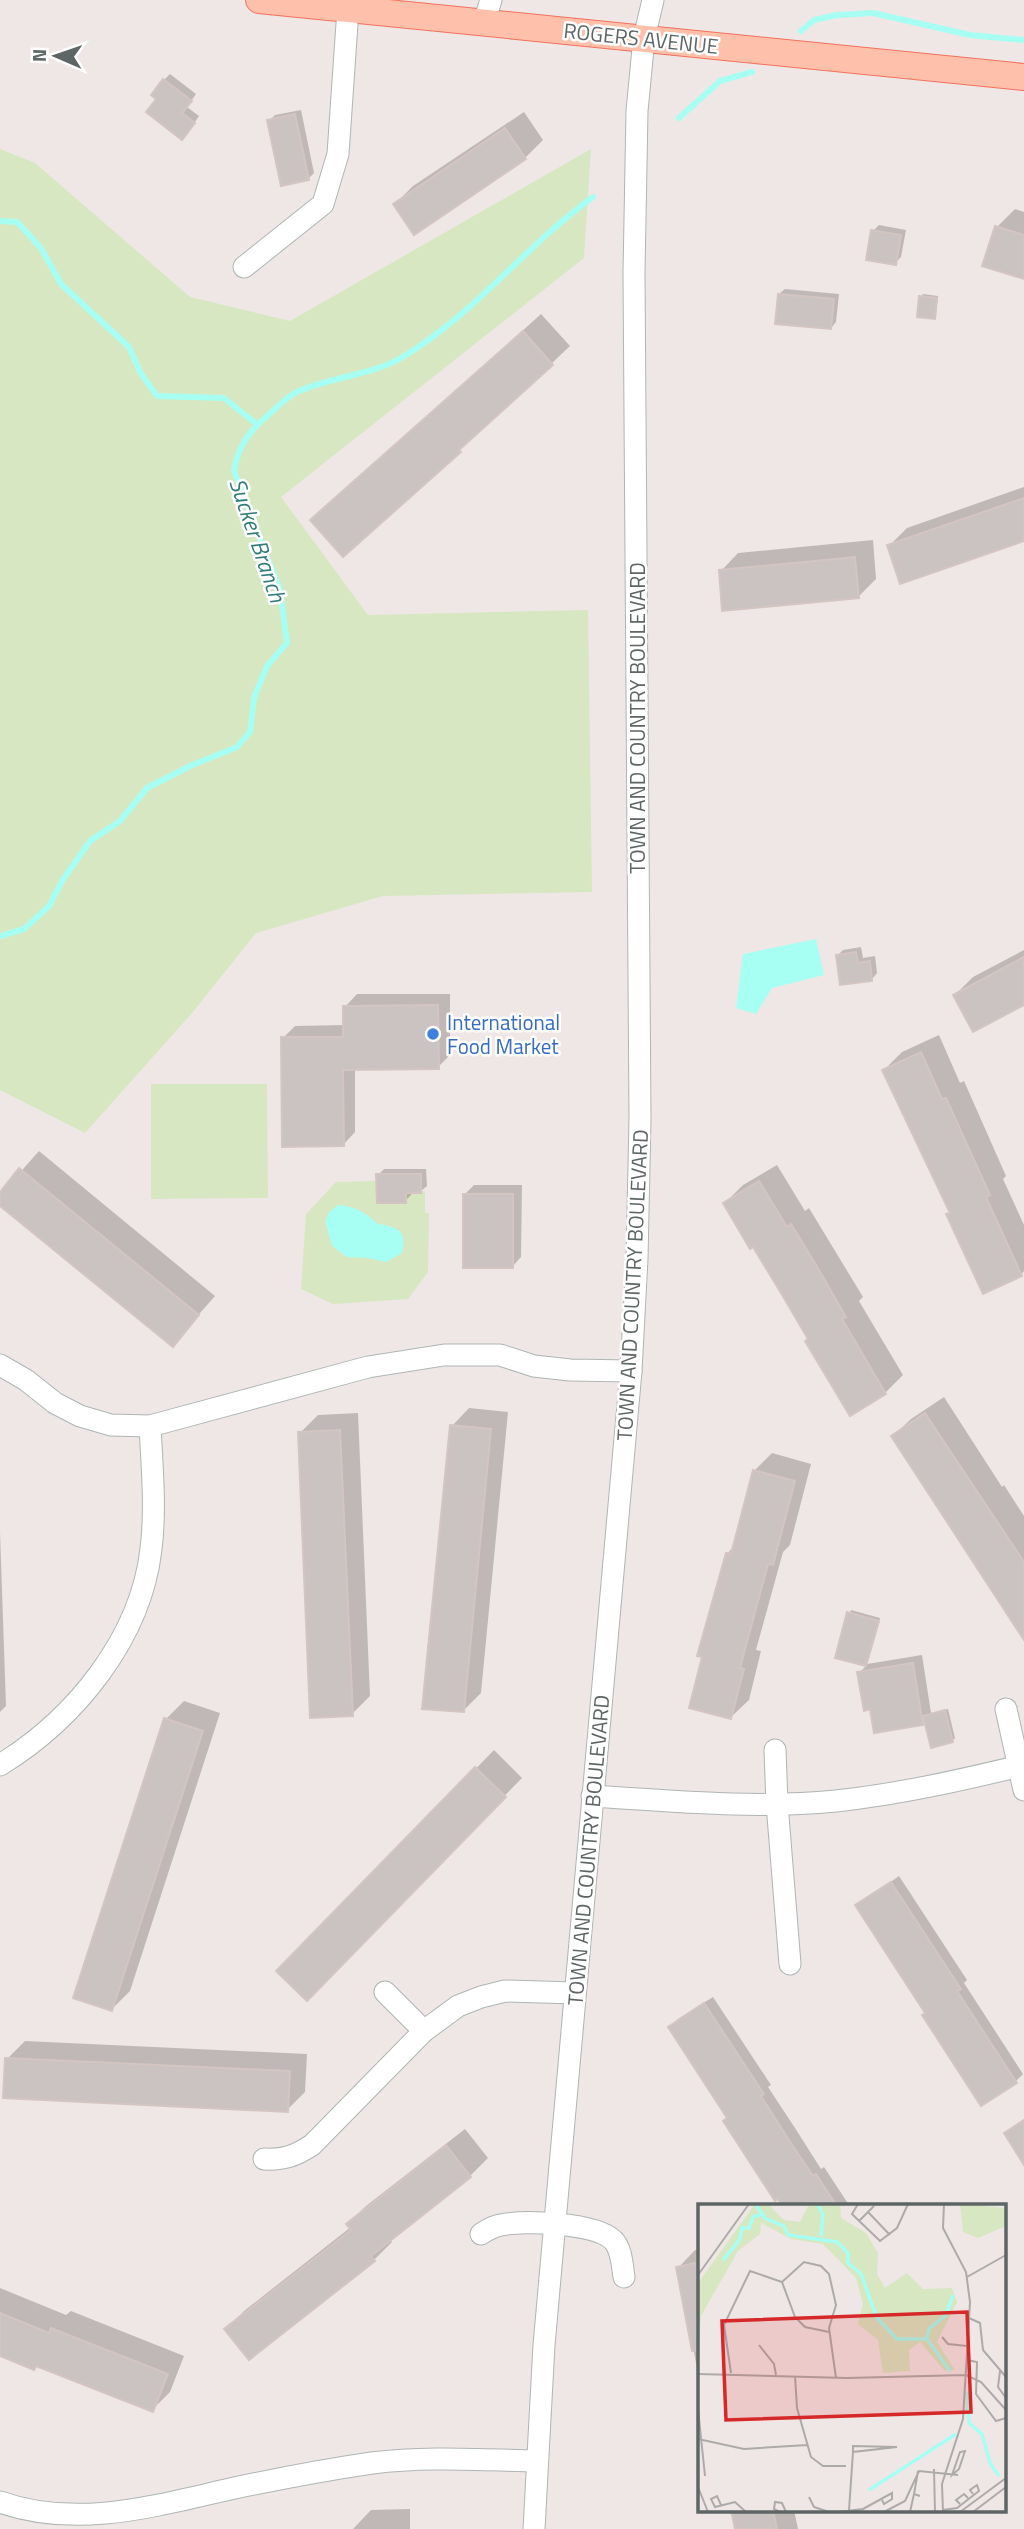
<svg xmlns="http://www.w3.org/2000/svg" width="1024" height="2529" viewBox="0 0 1024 2529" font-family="'Titillium Web',sans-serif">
<rect width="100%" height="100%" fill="#efe7e5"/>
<g fill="#d7e7c2">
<polygon points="0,149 35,163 190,297 290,321 591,149 584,258 281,497 368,615 588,610 592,892 383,896 256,933 192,1013 85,1133 0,1090"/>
<polygon points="151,1084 267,1084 268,1198 151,1199"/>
<polygon points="376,1181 377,1203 405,1203 406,1193 425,1191 425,1213 429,1213 428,1272 408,1299 333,1304 301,1289 306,1214 336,1182"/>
</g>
<g fill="#a6fff2">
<polygon points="816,939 824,975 772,988 756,1014 736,1008 743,954"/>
<path d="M338,1205C351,1205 368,1213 376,1223C396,1228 408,1228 402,1253L386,1262L368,1258L347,1257L332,1246L325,1221L329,1212Z"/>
</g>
<g fill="#0003">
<polygon points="170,74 196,94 187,107 199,116 188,132 158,99 164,80"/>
<polygon points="301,110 314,173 308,179 269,121 275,115"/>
<polygon points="524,112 543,140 525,158 395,204 413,186"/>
<polygon points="1015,209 1024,212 1024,277 997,227"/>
<polygon points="879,225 906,230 901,257 895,263 873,231"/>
<polygon points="785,289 839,294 836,322 831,328 779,294"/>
<polygon points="923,294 938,296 936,315 934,317 921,297"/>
<polygon points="541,314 570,346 459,451 312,520"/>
<polygon points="1024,487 1024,539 889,546 907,528"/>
<polygon points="873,540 876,579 858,597 721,571 738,553"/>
<polygon points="861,947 863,958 875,956 877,973 872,979 837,956 843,950"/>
<polygon points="1024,950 1024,1003 955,995 973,977"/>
<polygon points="357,994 450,994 450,1055 438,1067 355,1068 355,1132 343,1145 283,1038 295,1026 345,1025 345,1007"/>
<polygon points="939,1035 960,1083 964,1081 1006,1176 1003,1179 1024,1225 1024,1271 1021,1275 951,1212 884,1070 902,1052"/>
<polygon points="39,1151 215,1296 173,1344 0,1203 0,1195"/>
<polygon points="777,1165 805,1211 809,1208 863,1297 859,1301 903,1375 885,1393 810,1339 754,1245 725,1203 743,1185"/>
<polygon points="384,1169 426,1169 427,1186 421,1191 411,1191 411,1195 405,1201 378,1175"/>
<polygon points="474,1185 522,1185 521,1257 512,1267 465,1194"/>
<polygon points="944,1397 1002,1487 1004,1485 1024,1516 1024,1637 893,1436 911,1419"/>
<polygon points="469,1408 508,1412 481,1693 463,1711 452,1426"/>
<polygon points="358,1413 370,1696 352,1714 300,1433 318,1415"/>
<polygon points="772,1453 811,1464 790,1545 783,1552 756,1650 761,1651 749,1700 731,1717 704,1656 727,1554 734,1546 754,1471"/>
<polygon points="0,1532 6,1706 0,1712"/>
<polygon points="851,1610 880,1618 867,1664 922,1655 931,1713 948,1709 955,1738 952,1741 926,1719 922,1723 871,1707 859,1673 867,1665 837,1656"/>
<polygon points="184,1701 220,1713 130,1991 112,2009 75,1997 166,1719"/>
<polygon points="494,1750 522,1778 307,1998 279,1971"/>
<polygon points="899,1876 967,1980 964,1983 1023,2074 1016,2081 927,2012 858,1905"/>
<polygon points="713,1997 771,2085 768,2087 795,2128 821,2169 824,2167 849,2205 782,2205 725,2121 729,2118 670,2028 678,2019"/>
<polygon points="25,2041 307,2054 305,2092 287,2110 7,2059"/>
<polygon points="465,2129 488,2158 470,2176 389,2239 392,2242 374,2260 227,2329 244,2311 351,2227 348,2224 366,2206"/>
<polygon points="700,2249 700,2384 678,2268 695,2250"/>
<polygon points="0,2288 66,2315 71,2311 184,2356 170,2392 152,2410 37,2364 0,2354"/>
<polygon points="410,2509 410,2529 353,2529 371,2510"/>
<polygon points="733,2510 794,2510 798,2529 737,2529"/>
</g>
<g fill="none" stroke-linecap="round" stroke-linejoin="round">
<g stroke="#a6fff2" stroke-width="6">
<polyline points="801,31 814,20 837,15 873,13 970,35 1024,40"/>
<polyline points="679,118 720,81 752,72"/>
<polyline points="0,221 17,222 41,248 61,284 129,347 140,372 157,396 224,398 254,422"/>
<path d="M0,936L24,929L49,906L62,881L90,841L120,821L147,788L190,766L237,747L250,732L254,698L267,666L287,643L280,590L234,471C237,449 248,432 265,418C275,409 287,396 299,391C328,378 374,374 401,358C474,315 525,246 593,197"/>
</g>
</g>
<g fill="#cac3c2" stroke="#d4c5c3" stroke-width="2">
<polygon points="163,79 192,101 182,113 195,123 182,140 146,112 156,99 151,95"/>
<polygon points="295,114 309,180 281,186 267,120"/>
<polygon points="505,128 526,159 414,235 393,204"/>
<polygon points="995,226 1024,235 1024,279 982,266"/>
<polygon points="871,230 901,235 896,265 866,260"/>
<polygon points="778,294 834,299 831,329 775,324"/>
<polygon points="919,296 937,298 935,319 917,317"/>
<polygon points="523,331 553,365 459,450 461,452 343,557 310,520"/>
<polygon points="1024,498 1024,541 900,584 887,545"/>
<polygon points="855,557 859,598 722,611 719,570"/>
<polygon points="856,952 858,963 870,961 872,981 840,985 836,955"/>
<polygon points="1024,957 1024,1005 973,1032 953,995"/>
<polygon points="438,1005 439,1069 343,1070 344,1146 282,1147 281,1037 343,1037 343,1006"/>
<polygon points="921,1052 942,1099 946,1098 990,1195 986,1197 1022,1276 983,1294 946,1214 950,1213 882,1070"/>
<polygon points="19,1168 199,1315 173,1347 0,1206 0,1192"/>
<polygon points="376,1174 421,1174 421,1193 406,1193 406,1203 377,1203"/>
<polygon points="759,1181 787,1227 791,1224 819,1270 846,1317 842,1319 886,1394 850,1416 805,1341 808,1339 781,1293 753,1247 750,1249 723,1203"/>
<rect x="463" y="1194" width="50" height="74"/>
<polygon points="925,1413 1024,1562 1024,1640 891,1436"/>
<polygon points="450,1425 491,1429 464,1712 422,1709"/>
<polygon points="340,1430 353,1716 310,1718 298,1432"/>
<polygon points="753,1470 795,1481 773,1565 768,1564 740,1668 744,1669 731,1719 689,1708 702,1657 697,1656 726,1553 731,1554"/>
<polygon points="847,1612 879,1621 866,1666 835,1658"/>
<polygon points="913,1663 923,1725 874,1733 870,1709 864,1711 857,1672"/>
<polygon points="945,1710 953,1742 931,1748 923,1716"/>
<polygon points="164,1718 203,1731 112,2011 73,1998"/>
<polygon points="475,1767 506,1797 307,2001 276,1971"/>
<polygon points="891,1882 961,1989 957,1991 1017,2083 981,2106 922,2015 925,2013 855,1905"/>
<polygon points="704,2003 764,2094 761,2096 787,2137 813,2176 816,2174 836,2205 782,2205 778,2199 775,2201 723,2121 727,2118 668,2027"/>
<polygon points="5,2058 290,2071 288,2112 3,2098"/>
<polygon points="1024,2120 1024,2165 1004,2133"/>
<polygon points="446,2145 471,2177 371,2256 375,2261 249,2360 224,2329 351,2230 346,2224"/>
<polygon points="700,2262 700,2350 692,2351 676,2267"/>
<polygon points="0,2313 49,2333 51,2328 168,2374 153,2412 36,2366 34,2370 0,2356"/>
<polygon points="731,2510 773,2510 777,2529 735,2529"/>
</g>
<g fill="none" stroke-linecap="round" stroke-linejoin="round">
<defs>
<g id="minor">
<polyline points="484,22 491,0"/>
<polyline points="244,267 323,204 338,154 348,9"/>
<polyline points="0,1365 26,1380 55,1403 80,1416 111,1425 150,1426 368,1367 444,1355 500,1355 534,1366 570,1370 631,1371"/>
<polyline points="1006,1709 1024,1790"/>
<polyline points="775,1750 777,1804 790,1964"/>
<path d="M0,1765C75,1719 141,1638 151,1549C156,1509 152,1467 150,1426"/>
<path d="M592,1796C673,1801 755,1809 836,1801C900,1794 962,1780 1024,1765"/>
<polyline points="385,1992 424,2031"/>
<path d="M264,2159C284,2160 295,2156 312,2145L424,2031L458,2006L481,1997L505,1991L575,1993"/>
<path d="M481,2234C487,2230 494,2226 501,2225C525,2220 595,2223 613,2240C622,2249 622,2265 624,2277"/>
<path d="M0,2502C76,2529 155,2506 230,2489C277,2479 324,2470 372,2463C426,2456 482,2460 537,2461"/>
<polyline points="534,2529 544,2345 631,1371 637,1259 640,1119 634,273 637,111 644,38 653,0"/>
</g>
<polyline id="major" points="259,0 1024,77"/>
</defs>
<use href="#minor" stroke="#aeb5b5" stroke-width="23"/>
<use href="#major" stroke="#f2705c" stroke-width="28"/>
<use href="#minor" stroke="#fff" stroke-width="21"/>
<use href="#major" stroke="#ffc0ab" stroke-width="26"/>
</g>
<circle fill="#3f7fe0" stroke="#fff" stroke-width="2.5" cx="433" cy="1034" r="7"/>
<g text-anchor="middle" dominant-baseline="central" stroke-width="5" stroke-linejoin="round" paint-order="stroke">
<g font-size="21" fill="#5d6665" stroke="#fff">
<text transform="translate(641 38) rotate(6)">ROGERS AVENUE</text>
<text transform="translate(637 718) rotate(-90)">TOWN AND COUNTRY BOULEVARD</text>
<text transform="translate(632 1285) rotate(-87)">TOWN AND COUNTRY BOULEVARD</text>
<text transform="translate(588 1850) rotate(-85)">TOWN AND COUNTRY BOULEVARD</text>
</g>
<g font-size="21" fill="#366cbe" stroke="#fff" text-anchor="start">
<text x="447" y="1022">International<tspan x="447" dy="24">Food Market</tspan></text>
</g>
<g font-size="23" font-style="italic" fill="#317c77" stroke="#fff">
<text transform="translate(258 540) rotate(71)">Sucker Branch</text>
</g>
</g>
<g transform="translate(698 2204)">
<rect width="308" height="308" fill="#efe7e5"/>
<path d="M57,0H70L86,16L102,18L111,0H142L143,14L168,29L180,49L179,70L187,84L209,69L225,85L254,84L259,98L239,138L257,166H246L222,138L211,146L212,167L185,169L180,136L160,120L165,100L158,74L125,40L93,35L63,19L62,30L40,47L3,112L0,147V79ZM262,0L308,4V22L280,34L265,28Z" fill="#d7e7c2"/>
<path fill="none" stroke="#a6fff2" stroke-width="3.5" d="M120,0L125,11L123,32M58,1L67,14L86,22L90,31L139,38L150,49V59L163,70L179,114L199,135H229L252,167M25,56L42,35L44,24H51L55,13L64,10M229,134L231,125L248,111L255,91M269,187L271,219L284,230L292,259L301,272M171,286L258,230"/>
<path fill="none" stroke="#acabaa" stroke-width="2" d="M160,0L154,10L182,37L199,24L210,0M170,8L192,31M161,17L176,2M0,71L51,0M269,73L308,51M84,78L106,58L123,62L131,70L138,101L131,124L138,174M271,114L282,119L285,146L308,173M244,133L250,140L269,142M61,141L76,160L78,171M269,156L279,158L278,190L298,217L308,214M302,167L300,183L308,194M33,169L26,121L52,67L84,78L97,113L107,123L131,128M0,170L149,174L268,171L283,178L308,206M97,172L99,204L113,253L125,262H148M0,205L7,272M0,235L46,245L109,241M267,247L261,265L254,271L262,248ZM236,265L237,308M0,283L10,308M216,290L220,267M111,293L116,303L131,308M262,300L258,296L266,290L270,294M23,301L19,292L13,295L17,303L37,298L48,308M151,306L155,248L199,243L155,242V248M245,306L259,304L281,287L279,281L272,286L275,290M82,308L76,305L77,298L84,299L88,308M140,308L165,305L194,289V295L186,300L184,296M186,308L207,297L221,267L260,271M212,308L216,290L222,292M245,308L244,280L265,215L272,98L268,68L245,24L246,0M262,308L308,274M275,308L308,283"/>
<path fill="#d62828" fill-opacity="0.15" stroke="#d62828" stroke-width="3.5" d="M269,108L273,208L28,216L24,117Z"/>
<rect width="308" height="308" fill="none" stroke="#5d6665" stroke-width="3.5"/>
</g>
<g transform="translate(56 56) rotate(272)" stroke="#ffffff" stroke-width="5" paint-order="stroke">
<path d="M0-5L12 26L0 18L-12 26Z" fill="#5d6665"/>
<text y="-10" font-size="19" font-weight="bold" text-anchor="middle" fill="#5d6665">N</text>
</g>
</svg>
